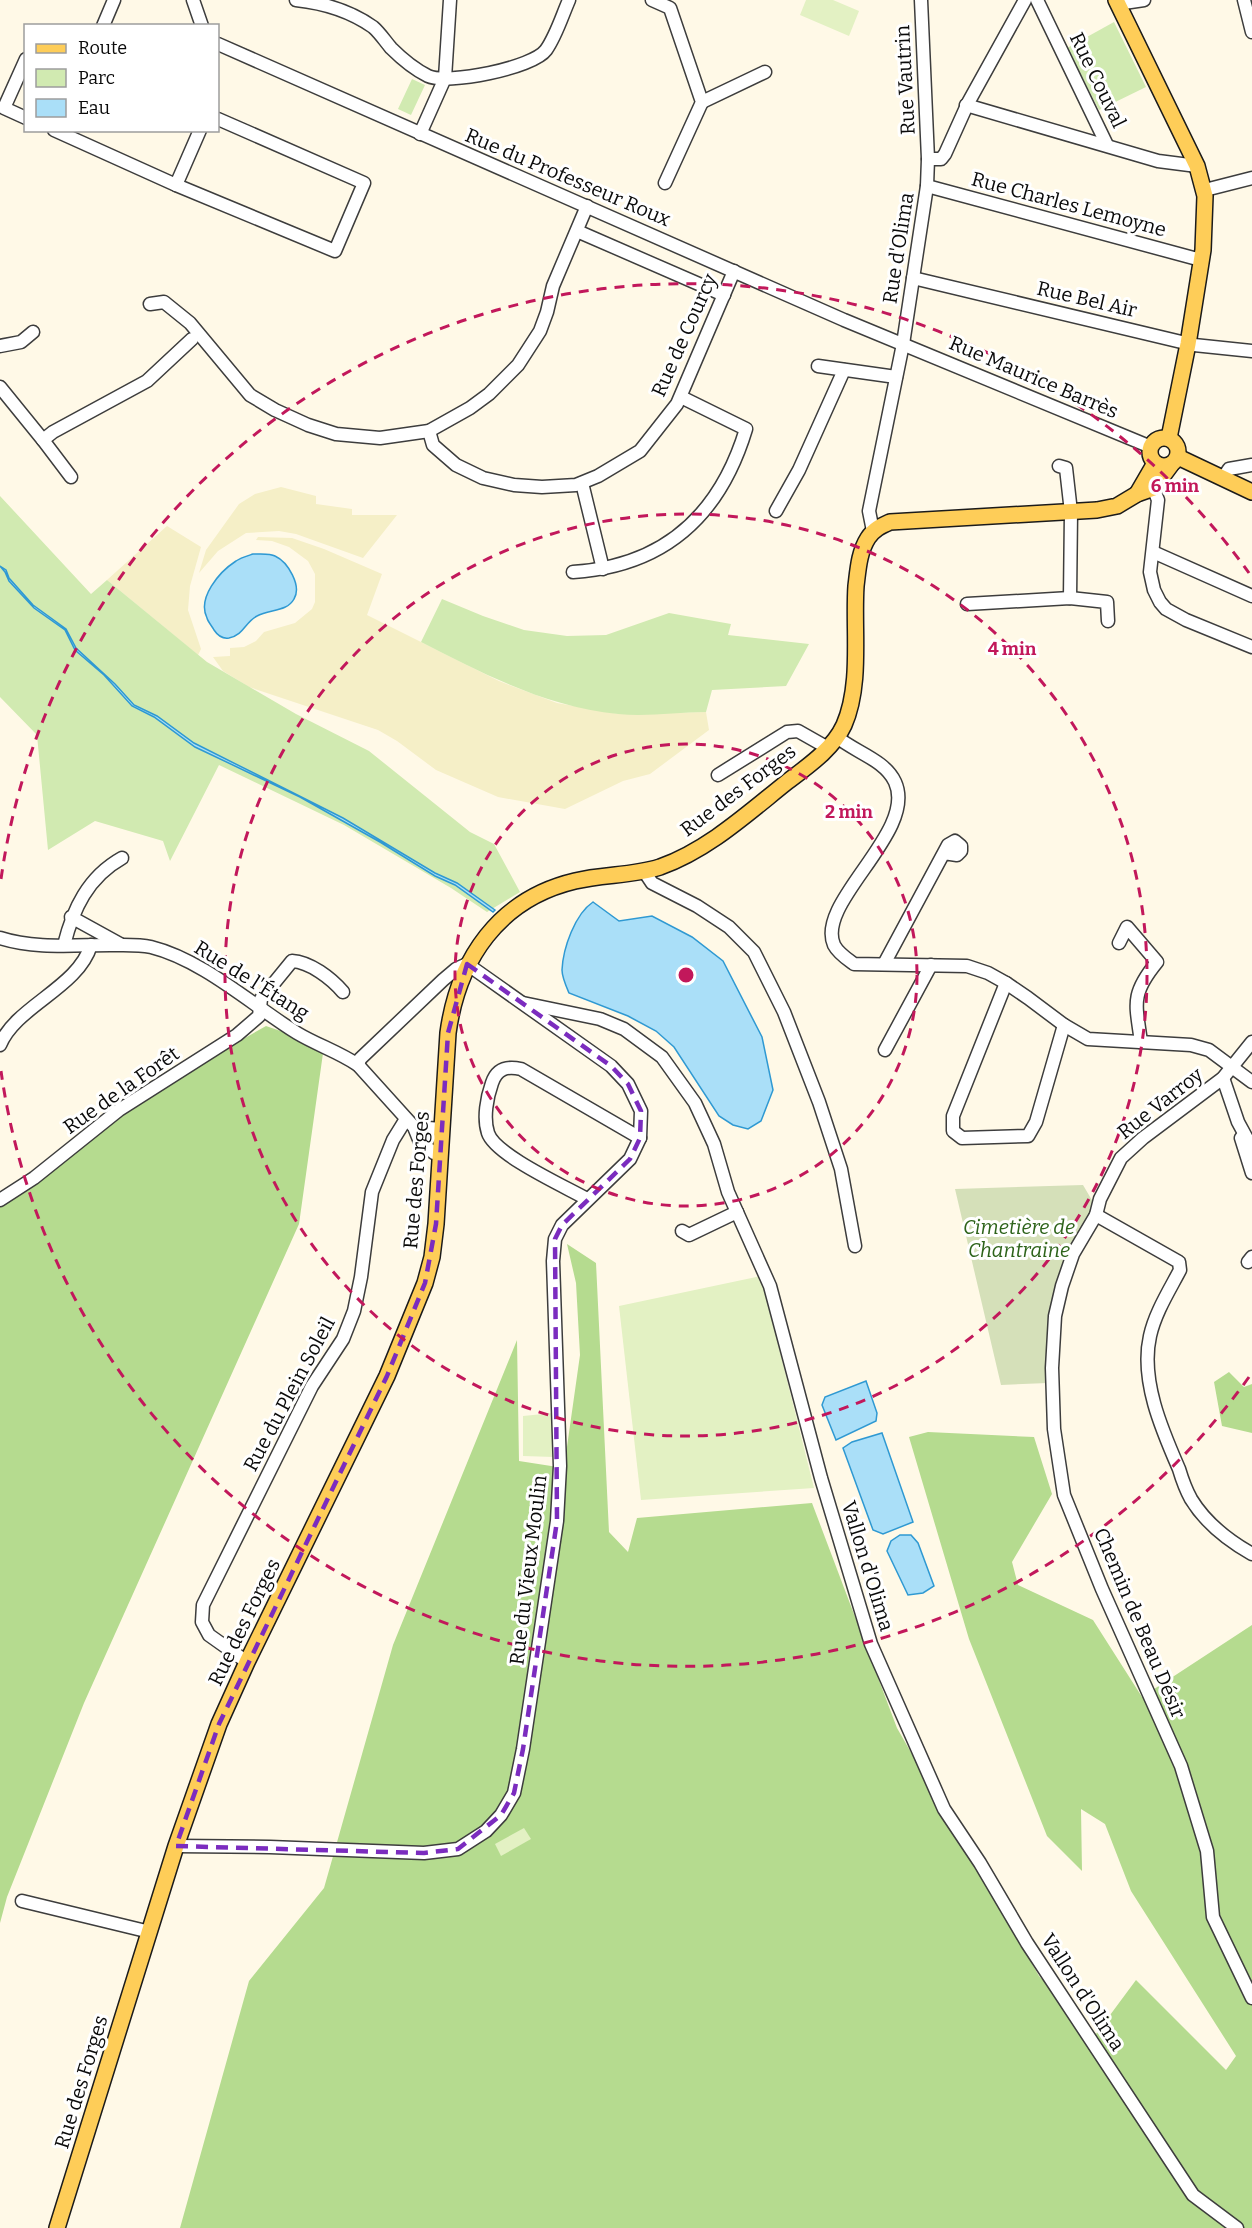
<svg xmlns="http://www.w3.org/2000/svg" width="1252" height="2228" viewBox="0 0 1252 2228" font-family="Bitter,serif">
<rect width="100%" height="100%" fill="#fff9e7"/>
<g fill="#f5efc7">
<polygon points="281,487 316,496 316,504 352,509 352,515 397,515 363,558 296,534 279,531 246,533 218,551 199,573 206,550 239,504 255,494"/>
<polygon points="167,526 201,547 190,586 188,610 201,649 198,655 107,580"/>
<polygon points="258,537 292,538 324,549 382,574 367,615 499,681 557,703 619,714 706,712 709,730 650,774 623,781 565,809 498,797 436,770 397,741 378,730 249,687 223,671 213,657 230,656 230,648 244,647 256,641 264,632 295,623 312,609 315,602 315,574 308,561 289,547 272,541 256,540"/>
</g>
<g fill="#d1eab1">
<polygon points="1114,22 1146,87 1099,110 1067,48"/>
<polygon points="412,79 425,85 411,115 398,109"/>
<polygon points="0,496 91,594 107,580 207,662 296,714 369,751 470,832 494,844 520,892 487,912 451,888 344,825 219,765 170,861 163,841 95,821 48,850 37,735 0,697"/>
<path d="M442,599L483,616L524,630L567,636L606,635L669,613L731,624L728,635L809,644L786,686L712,690L706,712C677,712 647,717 618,714C546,707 484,674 421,642Z"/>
</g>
<g fill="#b5db8f">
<polygon points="266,1026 324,1046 299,1224 84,1703 7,1897 0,1923 0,1200 134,1101"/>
<polygon points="567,1244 596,1263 609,1532 628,1552 637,1518 812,1503 897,1728 1039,1976 1096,2034 1136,1980 1226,2070 1236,2056 1131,1891 1105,1824 1081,1809 1082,1871 1047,1836 969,1639 909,1437 928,1432 1034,1437 1052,1494 1012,1562 1018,1585 1093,1620 1142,1697 1252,1625 1252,2228 180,2228 249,1981 324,1888 393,1645 517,1340 519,1461 564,1468 580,1355 576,1283"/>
<polygon points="1229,1372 1244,1387 1252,1384 1252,1433 1222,1426 1214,1382"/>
</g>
<polygon fill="#d5e0b9" points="1083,1185 1096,1207 1066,1257 1048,1383 1001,1385 955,1189"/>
<g fill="#e3f1c3">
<polygon points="806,0 833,0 859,11 849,36 800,15"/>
<polygon points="761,1276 814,1488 641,1500 619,1306"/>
<polygon points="553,1413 554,1457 523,1456 523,1416"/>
<polygon points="524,1828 531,1839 501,1856 495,1844"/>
</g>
<g fill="#aadff8" stroke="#2f99d2" stroke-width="1.5">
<path d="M253,554C259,554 270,553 275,556C288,562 302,586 294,599C287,612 269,609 257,616C245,622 244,635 229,638C223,639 218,636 214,630C212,626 208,622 207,618C197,598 219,572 236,561C240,558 247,556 253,554Z"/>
<polygon points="0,566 6,570 9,578 33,605 66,629 76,648 115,684 134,705 157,716 194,743 343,818 435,873 457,883 495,910 493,912 455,885 435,876 380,842 300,797 195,747 154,717 132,706 104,675 75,650 65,630 34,608 9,581 5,572"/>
<path d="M593,902L619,921L652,916L692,937L723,961L762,1037L773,1090L761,1121L748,1129L733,1125L719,1116L674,1047L656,1031L628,1016L569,993C566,986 562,977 562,970C563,948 575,914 593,902Z"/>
<polygon points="866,1381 877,1413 876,1421 836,1440 822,1405 825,1397"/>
<polygon points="882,1433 913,1522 883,1534 873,1530 843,1448 852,1442"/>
<polygon points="900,1535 911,1535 918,1543 934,1586 923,1593 908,1595 887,1551 891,1541"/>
</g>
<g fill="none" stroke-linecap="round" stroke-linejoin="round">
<defs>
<g id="minor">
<polyline points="193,0 202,26"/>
<path d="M296,0C324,3 349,10 373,27C380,33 385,41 391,48C402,59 414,69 428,76C447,85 533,68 546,50C556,36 562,16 569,0"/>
<polyline points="652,0 670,8 702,102 665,183"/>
<polyline points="1037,0 1107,145"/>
<polyline points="1244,0 1252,32"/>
<polyline points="1117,4 1144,0"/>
<polyline points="103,26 114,0"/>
<polyline points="218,44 844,320 1151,447"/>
<polyline points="26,59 4,108 26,118"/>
<polyline points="702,102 765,72"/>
<polyline points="966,105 1158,161 1197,166"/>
<polyline points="54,130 176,185 335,251 364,183 218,119"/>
<polyline points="420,134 445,78 450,0"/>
<polyline points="928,159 941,159 945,154 968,103 1025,0"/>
<polyline points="176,185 200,130"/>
<polyline points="927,186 1201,260"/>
<polyline points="1205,190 1252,178"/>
<polyline points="577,231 724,295"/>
<polyline points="913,278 1194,345 1252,351"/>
<polyline points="150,304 164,302 190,323 250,395 275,410 308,425 336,434 380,438 429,431 470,408 489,394 518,365 540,331 547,312 553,286 587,206"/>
<polyline points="0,346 21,342 33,332"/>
<polyline points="818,366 896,377"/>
<polyline points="0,387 43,440"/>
<polyline points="429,431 433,445 456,465 483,478 514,485 542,487 576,485 598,476 640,451 677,404 734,271"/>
<polyline points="1059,466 1066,468 1071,512 1070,598"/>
<polyline points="71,477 43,440 53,432 147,381 192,339"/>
<polyline points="1223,478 1229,469 1252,465"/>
<polyline points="582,483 603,569"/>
<polyline points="1151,483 1158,500 1150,572 1154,590 1160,602 1166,609 1186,620 1252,647"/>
<polyline points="776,511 799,470 844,370"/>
<polyline points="873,531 869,511 903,344 927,186 928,159 921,0"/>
<polyline points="1153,552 1252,596"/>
<path d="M573,572C665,566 720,515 746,429L681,397"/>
<polyline points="967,604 1070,598 1107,602 1108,621"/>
<path d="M837,737C855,752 885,760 895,782C918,832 815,902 834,945C838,953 847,959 854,964L967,966L988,973L1006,983L1028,998L1064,1025L1088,1039L1191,1045L1209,1050L1252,1082"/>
<polyline points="718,775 787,732 798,731 828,748"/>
<polyline points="644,871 652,883 697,906 729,927 754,952 784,1012 819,1102 841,1169 855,1246"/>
<polyline points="71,917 120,944"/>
<path d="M0,938C34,949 74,945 110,945C123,945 138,944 151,947C203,960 252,1005 297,1033C317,1045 339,1052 358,1065L414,1127L420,1142L434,1153L441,1155"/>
<path d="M1119,943L1127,927L1157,962C1130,995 1136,1004 1141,1042"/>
<path d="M64,945C73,909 88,877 122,858"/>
<polyline points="884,964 948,845 955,841 961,846 961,851 957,855 944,853"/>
<polyline points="1006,983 953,1116 953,1131 962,1138 1028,1136 1036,1122 1064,1025"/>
<polyline points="523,1003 600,1019 624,1029 662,1057 695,1103 714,1144 728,1192 770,1286 821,1478 871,1644 944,1809 980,1863 1027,1943 1193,2195 1237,2228"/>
<polyline points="1252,1042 1223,1078 1143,1138 1121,1158 1100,1199 1096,1215 1073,1254 1062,1286 1055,1316 1052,1368 1054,1429 1064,1495 1102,1589 1181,1766 1207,1851 1213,1917 1252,1998"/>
<path d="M0,1045C16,1006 78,988 91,945"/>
<polyline points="885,1050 931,965"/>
<polyline points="1223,1078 1238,1122 1252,1148"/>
<polyline points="414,1127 442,1129"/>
<polyline points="1241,1138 1252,1173"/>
<path d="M587,1199C566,1187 495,1155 488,1133C483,1118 487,1097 492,1083C497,1068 507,1066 521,1069L640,1138"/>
<path d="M0,1200L34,1178L119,1110L237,1035L259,1016L261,999L292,961C310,962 331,978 343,992"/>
<path d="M1096,1215L1179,1262L1180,1270C1169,1291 1155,1313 1150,1336C1140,1380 1162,1430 1179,1469C1182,1479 1186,1490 1191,1499C1205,1522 1229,1541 1252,1554"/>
<polyline points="682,1231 689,1235 737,1212"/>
<polyline points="1248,1262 1252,1257"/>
<polyline points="247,1662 209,1635 202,1622 203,1605 312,1386 343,1339 354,1311 361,1277 372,1192 393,1140 406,1119"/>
<polyline points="176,1846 270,1847 424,1853 458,1849 486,1831 501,1815 514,1793 523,1749 557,1521 560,1466 553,1261 555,1239 562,1225 630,1159 640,1138 641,1111 628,1084 611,1066 467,964 456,969 443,980 360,1059 358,1065"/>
<polyline points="22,1901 150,1932"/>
</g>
<g id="major">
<polyline points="1116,0 1197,166 1205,196 1203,250 1188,344 1169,438"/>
<circle cx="1164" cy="452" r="14"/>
<polyline points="1178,457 1252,492"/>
<polyline points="1137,494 1155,463"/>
<path d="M57,2228L176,1846L219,1724L247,1662L387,1376L425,1283L432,1257L436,1224L448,1033C458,959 499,899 575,881C603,874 632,876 660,867C708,850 748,813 787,782C808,766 833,749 844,725C862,684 853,629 856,586C858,570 859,552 868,538C874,529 881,526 890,522L1097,510L1117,506L1137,494L1154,488L1171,465"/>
</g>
</defs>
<use href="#minor" stroke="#3d3d3d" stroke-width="15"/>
<use href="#major" stroke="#1b1b1b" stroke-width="18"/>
<use href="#minor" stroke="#fff" stroke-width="12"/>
<use href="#major" stroke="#fecd58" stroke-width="15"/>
</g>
<path fill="none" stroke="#7b2cbf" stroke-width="4.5" stroke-dasharray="12 8" stroke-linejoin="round" d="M467,964L611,1066L628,1084L641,1111L640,1138L630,1159L562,1225L555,1239L557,1521L523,1749L514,1793L501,1815L458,1849L424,1853L176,1846L219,1724L387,1376L425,1283L436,1224L448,1033Z"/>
<g fill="none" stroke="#c2185b" stroke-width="3" stroke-dasharray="10 8">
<circle cx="686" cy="975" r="231"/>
<circle cx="686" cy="975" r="461"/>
<path d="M1249 1377A692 692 0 0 1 1 1071M1 879A692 692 0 0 1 1249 573"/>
</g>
<g text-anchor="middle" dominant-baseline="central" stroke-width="6" stroke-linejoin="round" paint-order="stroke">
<g font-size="20" fill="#0a0a0a" stroke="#fff">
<text transform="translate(905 80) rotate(-93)">Rue Vautrin</text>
<text transform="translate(1098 80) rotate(64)">Rue Couval</text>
<text transform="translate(568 177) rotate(23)">Rue du Professeur Roux</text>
<text transform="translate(1069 204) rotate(15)">Rue Charles Lemoyne</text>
<text transform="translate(898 248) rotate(-81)">Rue d'Olima</text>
<text transform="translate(1087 299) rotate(13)">Rue Bel Air</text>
<text transform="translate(684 335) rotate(-66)">Rue de Courcy</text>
<text transform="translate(1034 377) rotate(23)">Rue Maurice Barrès</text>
<text transform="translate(738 790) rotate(-37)">Rue des Forges</text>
<text transform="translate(252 980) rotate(32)">Rue de l'Étang</text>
<text transform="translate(121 1090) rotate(-35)">Rue de la Forêt</text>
<text transform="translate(1160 1103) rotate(-38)">Rue Varroy</text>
<text transform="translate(416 1180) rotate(-85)">Rue des Forges</text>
<text transform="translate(289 1394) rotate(-62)">Rue du Plein Soleil</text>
<text transform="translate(868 1566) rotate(73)">Vallon d'Olima</text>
<text transform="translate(528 1570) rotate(-83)">Rue du Vieux Moulin</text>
<text transform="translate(244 1622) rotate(-64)">Rue des Forges</text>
<text transform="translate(1140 1623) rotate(67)">Chemin de Beau Désir</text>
<text transform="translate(1083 1992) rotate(57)">Vallon d'Olima</text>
<text transform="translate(81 2082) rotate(-73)">Rue des Forges</text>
</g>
<g font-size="20" font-style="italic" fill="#2d631a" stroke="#fff">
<text x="1019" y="1227">Cimetière de<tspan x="1019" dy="23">Chantraine</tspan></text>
</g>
</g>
<circle cx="686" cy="975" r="9" fill="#c2185b" stroke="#fff" stroke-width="3"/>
<g font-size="18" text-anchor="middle" font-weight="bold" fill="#c2185b" stroke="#fff" stroke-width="6" stroke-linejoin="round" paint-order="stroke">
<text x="1175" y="492">6 min</text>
<text x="1012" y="655">4 min</text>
<text x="849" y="818">2 min</text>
</g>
<rect x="24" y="24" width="195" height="108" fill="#ffffff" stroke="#9d9d9d" stroke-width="1.5"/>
<rect x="36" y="44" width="30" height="9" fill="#fecd58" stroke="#9d9d9d" stroke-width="1.5"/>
<text x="78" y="54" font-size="18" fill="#0a0a0a">Route</text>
<rect x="36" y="69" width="30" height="18" fill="#d1eab1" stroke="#9d9d9d" stroke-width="1.5"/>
<text x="78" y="84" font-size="18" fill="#0a0a0a">Parc</text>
<rect x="36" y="99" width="30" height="18" fill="#aadff8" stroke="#9d9d9d" stroke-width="1.5"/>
<text x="78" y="114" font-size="18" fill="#0a0a0a">Eau</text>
</svg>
